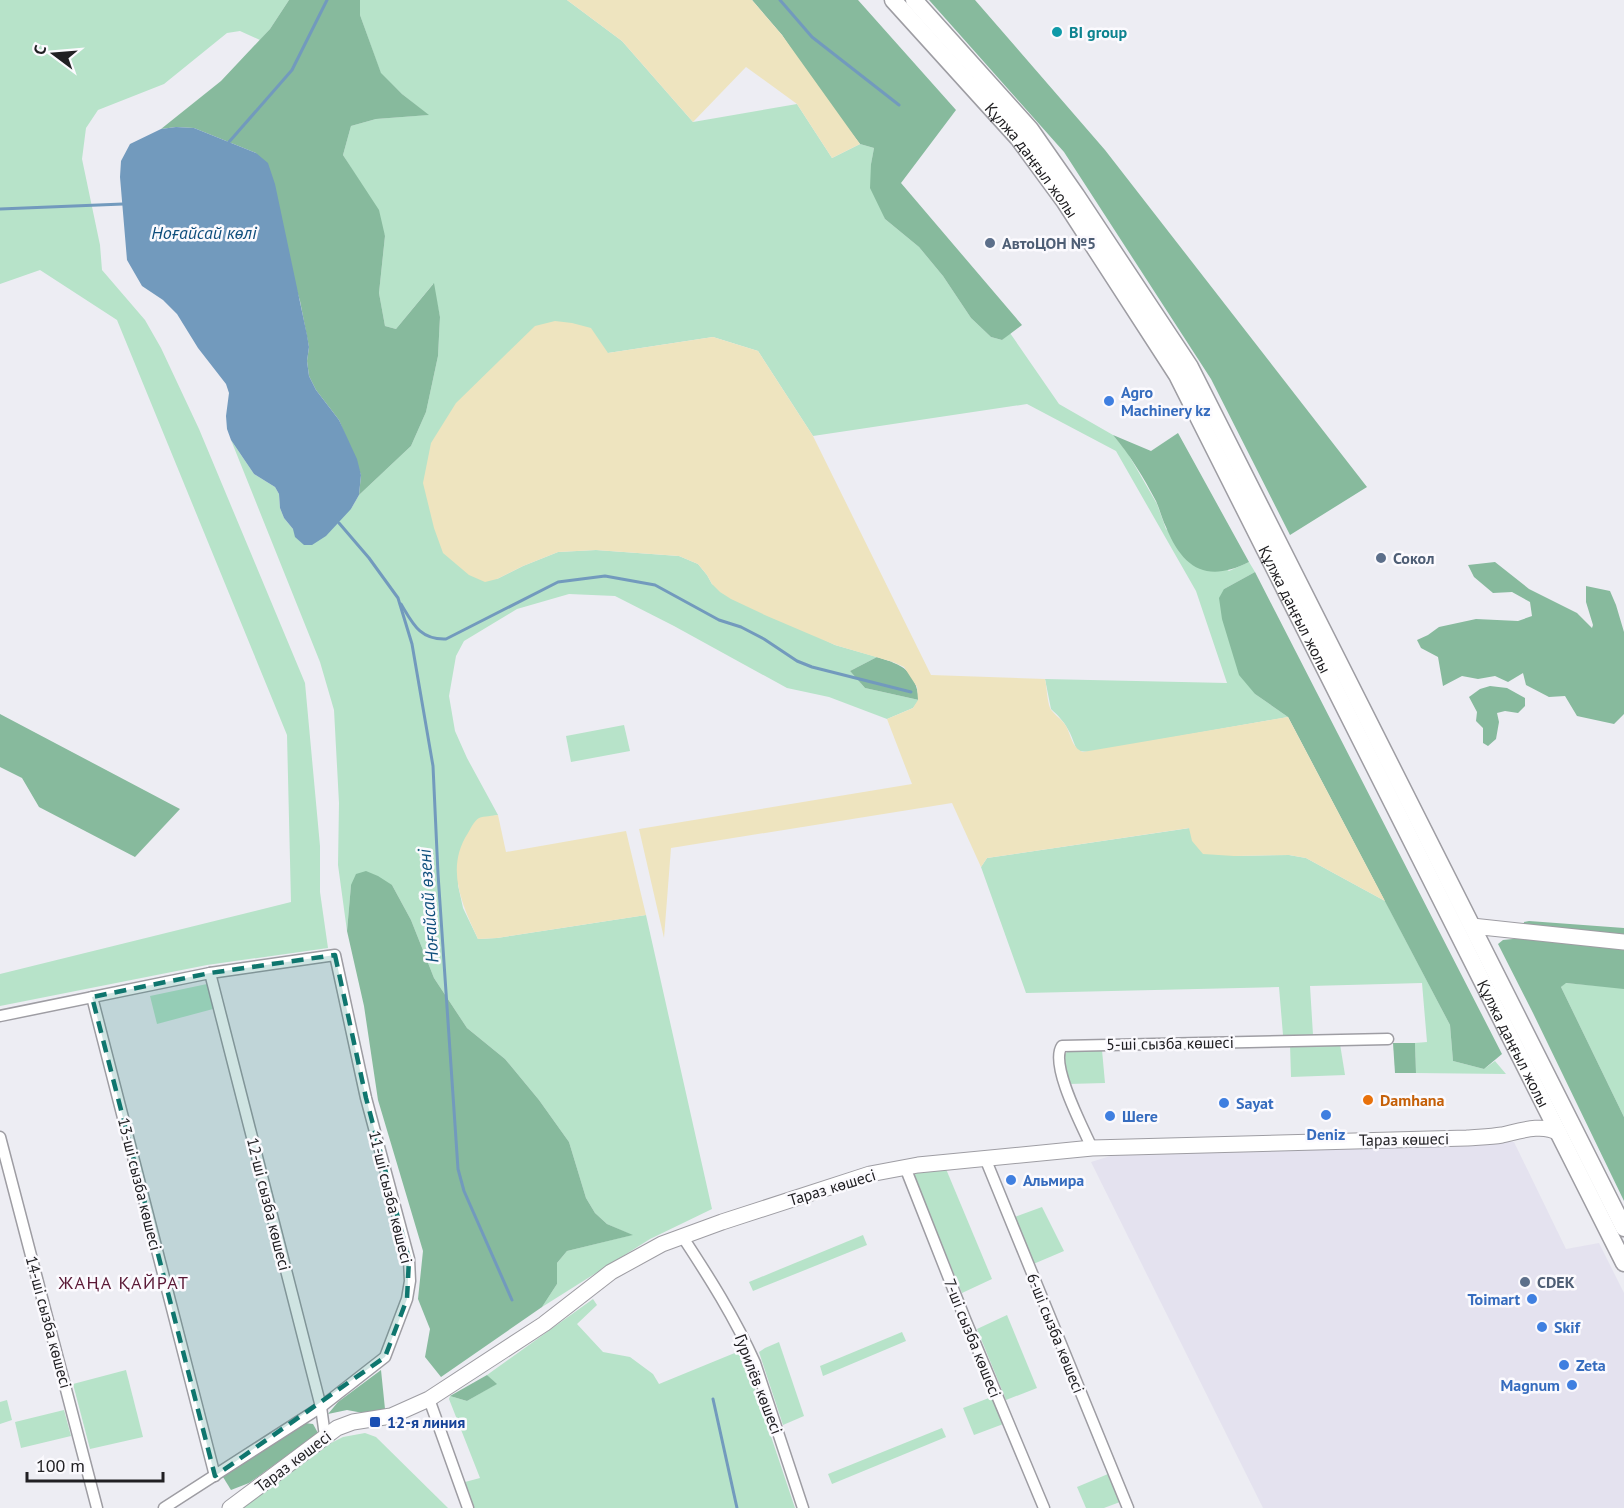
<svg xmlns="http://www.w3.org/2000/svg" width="1624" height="1508" viewBox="0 0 1624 1508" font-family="'PT Sans',sans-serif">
<rect width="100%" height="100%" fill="#ededf3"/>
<polygon fill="#e4e2ef" points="1492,1142 1514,1142 1566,1249 1599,1243 1624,1293 1624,1508 1263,1508 1091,1162 1120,1153"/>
<g fill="#b7e3c9">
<polygon points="0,0 289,0 270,29 260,40 240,31 227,33 164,84 98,110 86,128 82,159 100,245 102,270 145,320 161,348 199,429 305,683 320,846 320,892 328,948 207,965 0,1006 0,974 291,902 287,735 117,320 40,270 0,284"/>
<path d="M360,0H567L622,41L693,122L797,104L832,158L860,144L874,148L871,164L885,219L919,247L943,276L971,318L991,337L1002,340L1010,333L1059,404L1113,435L1127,452L1157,504L1166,529L1229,571L1249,562L1255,572L1224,589L1255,694L1288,717L1089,752L1078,751C1074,745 1073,739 1070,733C1065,723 1059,716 1051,709L1045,679L1227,683L1196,591L1116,451L1027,404L813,436L758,351L713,337L608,353L497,579L523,566L558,552L596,550L679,556L698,564L707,575L712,584L835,645L877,657L850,671L865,688L919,700L913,708L887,719L829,697L787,688L674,626L615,596L569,594L517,609L464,641L456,656L449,696L455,731L467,758L498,815L479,819L458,885L463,908L478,939L497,938L646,915L712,1209L650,1239L542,1307L557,1284V1263L567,1251L632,1235L607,1224L595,1213L586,1198L569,1142L539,1100L505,1059L467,1028L434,978L411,920L392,885H351L347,931L338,865L339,803L334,710L320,662L231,440L254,474L275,487L279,494L280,508L284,518L293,529L351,509L359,495L411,446L426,412L438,356L440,317L433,284L396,329L385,326L379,293L385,236L358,179L343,155L351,126L376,119L428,115L402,94L381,74L360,15Z"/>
<polygon points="624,725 630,751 571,762 566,736"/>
<polygon points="1190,828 1234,856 1289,855 1306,858 1385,901 1450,1025 1453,1061 1484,1069 1495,1061 1506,1074 1416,1073 1415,1043 1427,1042 1422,983 1310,986 1313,1035 1283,1035 1279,987 1026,993 981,867 987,858"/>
<polygon points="1565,983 1624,988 1624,1117 1561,987"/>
<polygon points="207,984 213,1009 157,1024 150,996"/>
<polygon points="1340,1044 1345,1075 1291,1077 1290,1045"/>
<path d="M1102,1050L1105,1083L1068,1084C1064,1074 1059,1059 1068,1051Z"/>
<polygon points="946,1169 992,1279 962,1293 912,1173"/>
<polygon points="1042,1207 1064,1251 1031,1265 1012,1218"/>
<polygon points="863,1235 867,1245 753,1291 749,1282"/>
<polygon points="593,1299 597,1305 577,1324 603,1352 630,1357 653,1374 659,1384 742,1350 795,1508 474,1508 465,1482 480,1478 449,1399 450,1396 467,1401 496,1384 487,1375"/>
<polygon points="1007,1315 1037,1388 1006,1400 977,1329"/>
<polygon points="902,1332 906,1341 823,1376 820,1366"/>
<polygon points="779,1342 804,1416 783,1425 759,1352 765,1348"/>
<polygon points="126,1370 143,1437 90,1449 73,1384"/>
<polygon points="994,1396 1006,1423 974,1435 963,1408"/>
<polygon points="7,1400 12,1420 0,1424 0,1402"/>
<polygon points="64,1410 71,1436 21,1448 15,1422"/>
<polygon points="942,1428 946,1437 832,1484 828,1474"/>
<polygon points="365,1433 376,1437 448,1508 243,1508 325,1446 343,1437"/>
<polygon points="1108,1474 1120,1502 1104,1508 1086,1508 1077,1487"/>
</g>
<g fill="#87ba9d">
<polygon points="289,0 360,0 360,15 381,73 402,94 429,115 376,119 351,126 343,155 379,210 385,236 379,293 385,326 396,329 434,283 440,317 438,356 426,412 411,446 359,495 361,475 339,420 316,390 309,376 307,361 309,347 300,301 256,153 194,128 176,127 161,129 221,81 270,29"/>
<polygon points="752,0 858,0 956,110 901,183 1022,325 1002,340 991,337 971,318 943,276 919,247 885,219 870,188 871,164 874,148 860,144 819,91 782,35"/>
<polygon points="929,0 975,0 1105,150 1367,487 1290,535 1211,379 1064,152"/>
<path d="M1178,433L1249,562C1207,583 1183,569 1166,527C1162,519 1160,510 1156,501C1144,478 1130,455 1113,435L1151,451Z"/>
<polygon points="1495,562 1529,589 1577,613 1592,628 1593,625 1586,602 1586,586 1610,591 1616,605 1624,632 1624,714 1614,724 1577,716 1565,696 1549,697 1526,685 1523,673 1508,682 1495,676 1478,679 1462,676 1443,686 1438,657 1421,648 1417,640 1428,635 1439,627 1476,619 1518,621 1532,616 1530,602 1512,592 1493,593 1474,577 1468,565"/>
<polygon points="1255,572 1502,1054 1484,1069 1453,1061 1450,1025 1288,717 1255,694 1239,675 1222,619 1219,598 1224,589"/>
<path d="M877,657C903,665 915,670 919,700L865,688L850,671Z"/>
<polygon points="1490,686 1507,688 1525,698 1525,706 1518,713 1505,711 1497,713 1499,722 1496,739 1488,746 1483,743 1483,728 1476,721 1477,712 1469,697 1480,689"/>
<polygon points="0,714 180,809 135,857 39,807 22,778 0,767"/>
<polygon points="366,871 378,876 392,885 411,920 434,978 467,1028 505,1059 539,1100 569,1142 586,1198 595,1213 607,1224 633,1235 567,1251 557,1263 557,1284 542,1307 441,1377 425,1357 430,1329 418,1299 423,1251 378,1100 364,1006 347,931 351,885 356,874"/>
<polygon points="1529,921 1624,928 1624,989 1566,983 1561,987 1624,1117 1624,1201 1533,1013 1498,944 1503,940 1522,938 1524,922"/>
<polygon points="1393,1043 1415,1043 1416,1073 1395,1073"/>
<polygon points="381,1370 385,1409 363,1413 347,1410 328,1414 338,1402"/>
<polygon points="487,1375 497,1384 467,1401 450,1396"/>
<polygon points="305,1423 313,1424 318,1433 249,1483 231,1490 223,1477"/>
</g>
<g fill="#eee4bf">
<polygon points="567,0 752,0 782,35 860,144 832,158 797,104 746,67 693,122 622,41"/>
<path d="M555,321L572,323L591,328L608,353L713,337L758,351L813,436L931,675L1045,679C1047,688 1047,700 1050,708C1053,714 1062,719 1066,726C1071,735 1072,748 1083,752L1288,717L1385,901L1306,858L1289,855L1234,856L1203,854L1192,841L1189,828L987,858L981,867L952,803L671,848L664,938L639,829L912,784L887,719L913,708L918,700L917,687L904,667L893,662L835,645L767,616L731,599L720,592L712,584L707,575L698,564L679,556L596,550L558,552L523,566L497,579L485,582L469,575L443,553L434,528L423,483L431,443L456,403L535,326Z"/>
<path d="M498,815L506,852L626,831L646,915L497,938L478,939C462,905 445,868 468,833C471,828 474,821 479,818C484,816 493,816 498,815Z"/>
</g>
<polygon fill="#729abd" points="176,127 194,128 256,153 268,163 275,184 307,335 309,347 307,361 309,376 316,390 339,420 357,459 361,475 359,495 351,509 326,536 312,545 304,545 295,537 293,529 284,518 280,508 279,494 275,487 254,474 231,440 227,429 226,416 229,393 226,384 198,348 177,314 163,300 142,286 127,260 120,177 121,161 130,144 161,129"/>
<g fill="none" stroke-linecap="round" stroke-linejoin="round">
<g stroke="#729abd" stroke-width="3">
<polyline points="780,0 812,37 899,105"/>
<polyline points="229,142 292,70 327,0"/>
<polyline points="0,209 123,204"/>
<polyline points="339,523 369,558 398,598 412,644 433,766 438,874 458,1169 464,1191 512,1300"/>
<path d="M401,604C413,624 420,640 446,639L558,582L605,576L655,585L719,620L741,627L764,639L797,661L812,667L911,692"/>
<polyline points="713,1399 737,1508"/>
</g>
<defs>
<g id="street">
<polyline points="210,973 321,1407 325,1436"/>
<polyline points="92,997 215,1476"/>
<polyline points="0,1016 210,973 335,955 366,1098 409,1259 410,1281 407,1299 385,1357 321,1407 164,1508"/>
<polyline points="0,1137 97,1508"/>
<path d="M1092,1148C1083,1128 1049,1064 1062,1046L1388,1039"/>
<polyline points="985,1158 1128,1508"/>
<polyline points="905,1167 965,1319 1044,1508"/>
<path d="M682,1236C709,1277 735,1318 755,1363L803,1508"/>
<polyline points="429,1399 468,1508"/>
</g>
<g id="secondary">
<polyline points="1472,926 1624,942"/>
<path d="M230,1508L337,1428L353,1422L391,1416L429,1399L544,1324L611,1272L662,1244L722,1222L870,1174L918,1165L1092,1148L1467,1138C1478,1137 1490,1137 1502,1135C1520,1131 1542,1123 1559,1133"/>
</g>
<g id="primary">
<path id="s1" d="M893,0L1018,138L1065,202L1177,375L1624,1263"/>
<polyline points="914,0 1030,129 1076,195 1190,367 1624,1228"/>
</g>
</defs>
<use href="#street" stroke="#9e9da3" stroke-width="13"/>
<use href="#secondary" stroke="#9e9da3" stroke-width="17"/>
<use href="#primary" stroke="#9e9da3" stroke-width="19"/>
<use href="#street" stroke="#fff" stroke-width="10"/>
<use href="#secondary" stroke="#fff" stroke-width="15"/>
<use href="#primary" stroke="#fff" stroke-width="16"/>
</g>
<path fill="#0f766e" fill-opacity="0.2" stroke="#0f766e" stroke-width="4.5" stroke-dasharray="12 8" stroke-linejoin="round" d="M335,955L366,1098L409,1259L407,1299L385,1357L215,1476L92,997L210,973Z"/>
<circle fill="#0f9aa8" stroke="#fbfafe" stroke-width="2" cx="1057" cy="32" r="6"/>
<g fill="#5c6f8a" stroke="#fbfafe" stroke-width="2">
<circle cx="990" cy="243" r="6"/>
<circle cx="1381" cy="558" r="6"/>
<circle cx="1525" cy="1282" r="6"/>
</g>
<g fill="#3f7fe0" stroke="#fbfafe" stroke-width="2">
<circle cx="1109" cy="401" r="6"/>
<circle cx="1224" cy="1103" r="6"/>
<circle cx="1326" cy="1115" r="6"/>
<circle cx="1110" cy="1116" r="6"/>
<circle cx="1011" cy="1180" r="6"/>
<circle cx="1532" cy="1299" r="6"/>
<circle cx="1542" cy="1327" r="6"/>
<circle cx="1564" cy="1365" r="6"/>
<circle cx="1572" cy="1385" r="6"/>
</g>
<circle fill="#e8710a" stroke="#fbfafe" stroke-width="2" cx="1368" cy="1100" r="6"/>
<rect fill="#1a4fb4" stroke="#fbfafe" stroke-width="2" x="369" y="1416" width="12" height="12" rx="3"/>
<g text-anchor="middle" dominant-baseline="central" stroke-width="5" stroke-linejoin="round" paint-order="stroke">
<g font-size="16" font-weight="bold" fill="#0d838f" stroke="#fbfafe" text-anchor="start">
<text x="1069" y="32">BI group</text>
</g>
<g font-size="16" fill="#212023" stroke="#fbfafe">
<text stroke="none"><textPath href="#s1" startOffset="212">Құлжа даңғыл жолы</textPath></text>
<text stroke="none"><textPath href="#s1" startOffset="734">Құлжа даңғыл жолы</textPath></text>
<text stroke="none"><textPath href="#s1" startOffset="1220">Құлжа даңғыл жолы</textPath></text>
<text transform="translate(1170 1043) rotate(-1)">5-ші сызба көшесі</text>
<text transform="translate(1404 1139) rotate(-1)">Тараз көшесі</text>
<text transform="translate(140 1184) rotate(76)">13-ші сызба көшесі</text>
<text transform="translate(832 1187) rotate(-17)">Тараз көшесі</text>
<text transform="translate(391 1197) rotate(76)">11-ші сызба көшесі</text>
<text transform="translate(269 1204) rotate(76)">12-ші сызба көшесі</text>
<text transform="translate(49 1322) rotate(75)">14-ші сызба көшесі</text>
<text transform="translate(1056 1333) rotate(68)">6-ші сызба көшесі</text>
<text transform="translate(973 1338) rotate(68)">7-ші сызба көшесі</text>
<text transform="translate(759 1384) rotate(69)">Гурилёв көшесі</text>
<text transform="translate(293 1461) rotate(-37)">Тараз көшесі</text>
</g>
<g font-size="16" font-weight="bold" fill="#4e5e75" stroke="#fbfafe" text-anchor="start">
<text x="1002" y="243">АвтоЦОН №5</text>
<text x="1393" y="558">Сокол</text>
<text x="1537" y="1282">CDEK</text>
</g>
<g font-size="16" font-weight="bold" fill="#366cbe" stroke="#fbfafe" text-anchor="start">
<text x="1121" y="392">Agro<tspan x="1121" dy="18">Machinery kz</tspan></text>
<text x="1236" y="1103">Sayat</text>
<text x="1122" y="1116">Шеге</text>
<text x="1326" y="1134" text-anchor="middle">Deniz</text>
<text x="1023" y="1180">Альмира</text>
<text x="1520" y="1299" text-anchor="end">Toimart</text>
<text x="1554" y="1327">Skif</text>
<text x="1576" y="1365">Zeta</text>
<text x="1560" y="1385" text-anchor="end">Magnum</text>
</g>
<g font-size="16" font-weight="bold" fill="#c56008" stroke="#fbfafe" text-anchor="start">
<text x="1380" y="1100">Damhana</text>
</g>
<g font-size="16" font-weight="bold" fill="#164399" stroke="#fbfafe" text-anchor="start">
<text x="387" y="1422">12-я линия</text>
</g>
<g font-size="18" font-style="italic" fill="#0e4e7c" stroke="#fbfafe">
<text x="204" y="232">Ноғайсай көлі</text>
<text transform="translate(428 906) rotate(-94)">Ноғайсай өзені</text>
</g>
<g font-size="18" letter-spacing="1.5" fill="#5a1835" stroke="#fbfafe">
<text x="124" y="1282">ЖАҢА ҚАЙРАТ</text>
</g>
</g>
<g transform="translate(54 54) rotate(286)" stroke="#fbfafe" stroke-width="4.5" paint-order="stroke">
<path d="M0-4.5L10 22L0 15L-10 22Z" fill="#212023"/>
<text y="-9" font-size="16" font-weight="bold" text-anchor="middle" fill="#212023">С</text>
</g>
<path d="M27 1472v9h136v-9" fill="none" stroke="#212023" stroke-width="3"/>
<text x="36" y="1472" font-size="18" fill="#212023" stroke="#fbfafe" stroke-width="4.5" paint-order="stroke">100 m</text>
</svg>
